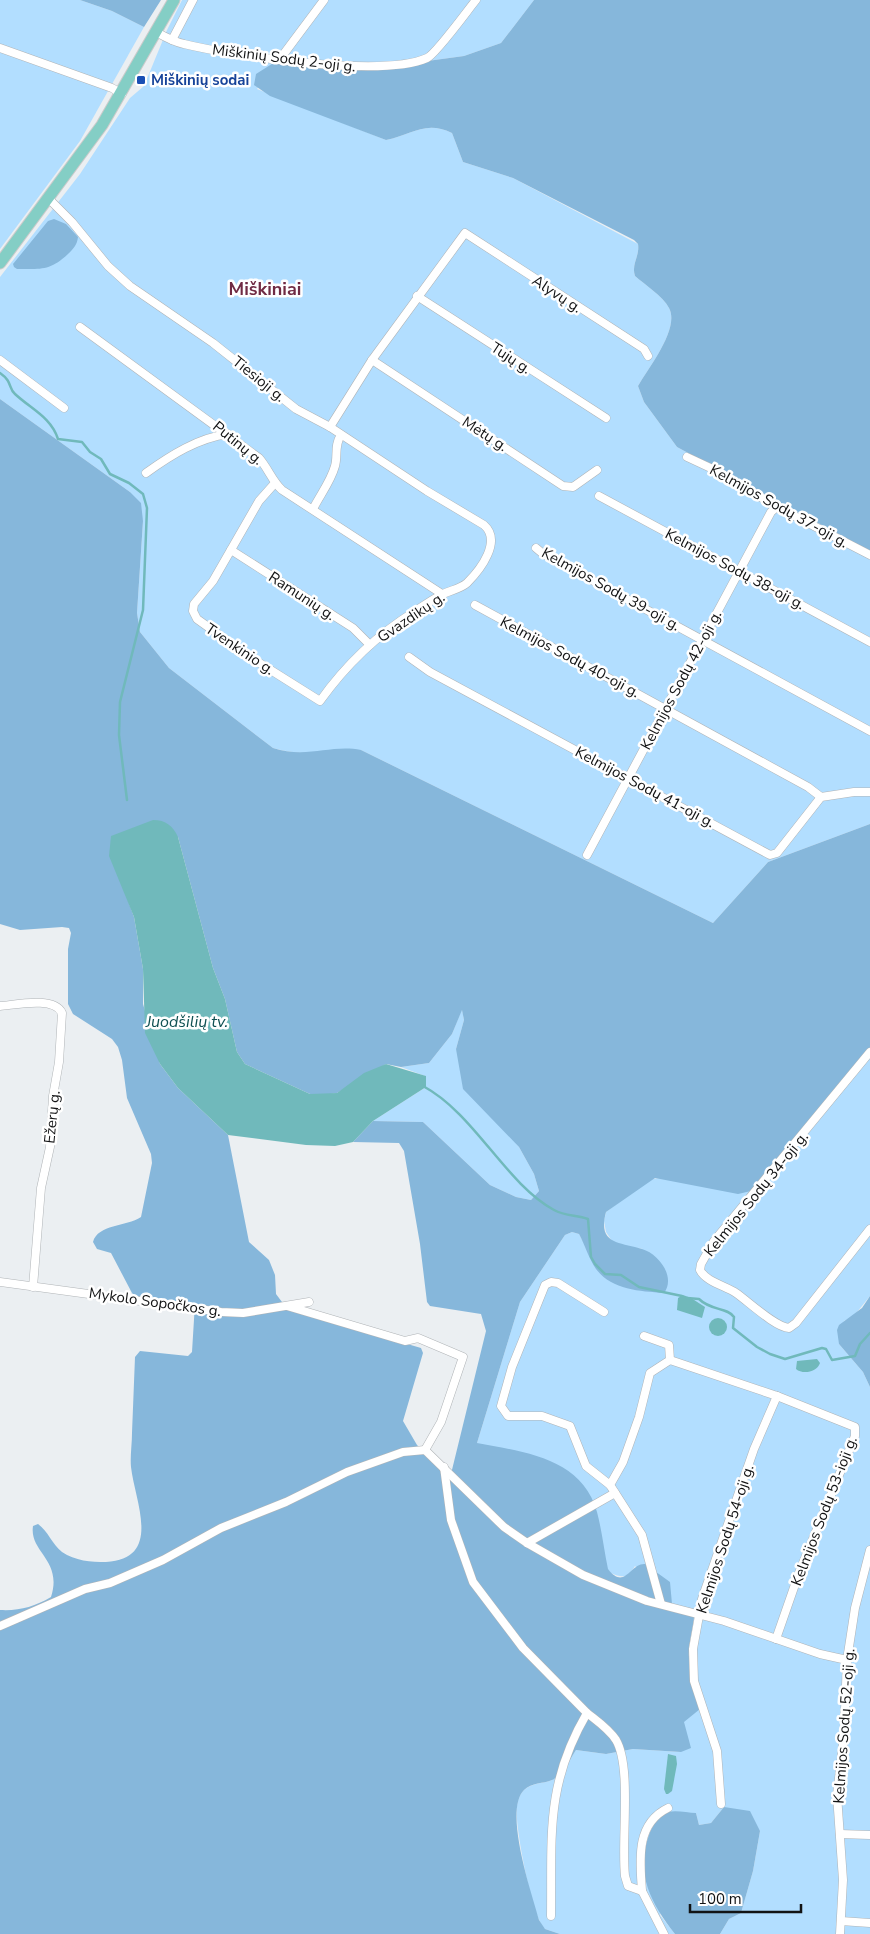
<svg xmlns="http://www.w3.org/2000/svg" width="870" height="1934" viewBox="0 0 870 1934" font-family="'Nunito Sans',sans-serif">
<rect width="100%" height="100%" fill="#ebeff2"/>
<g fill="#b2deff">
<polygon points="0,0 80,0 112,11 144,27 80,141 0,249"/>
<path d="M182,0H534L501,43L464,56L354,71L275,62L257,89L386,140C412,135 425,120 452,133L463,162L513,178L638,244C640,256 631,264 635,276C645,285 663,296 669,308C680,328 649,367 638,386L644,402L677,447L870,551V824L768,862L713,923L361,750C332,751 301,757 273,748L169,668L140,632L137,613L143,521L130,492L0,399V277L80,174L130,98L144,86L167,30Z"/>
<polygon points="462,1009 464,1020 456,1049 502,1126 519,1147 534,1174 539,1191 531,1200 516,1197 490,1185 423,1122 373,1121 426,1087 425,1076 401,1067 429,1063 452,1034"/>
<path d="M870,1048V1296L853,1317L844,1321L839,1344L863,1372L870,1387V1934H720L729,1919L741,1913L753,1871L760,1831L724,1807L711,1823L699,1825L696,1813L660,1915L675,1934H560L545,1929C532,1917 518,1838 517,1819C516,1809 517,1797 524,1790C533,1782 543,1784 552,1780C562,1775 570,1759 576,1750L606,1754L633,1749L681,1752L683,1722L692,1682L689,1656L694,1621L672,1604L635,1566C628,1577 624,1579 611,1573L477,1443L520,1302L565,1235L572,1232L579,1234L587,1249H643L622,1246L612,1241L606,1232L604,1221L606,1212L650,1179L661,1178L758,1184Z"/>
</g>
<g fill="#86b7db" fill-rule="evenodd">
<polygon points="80,0 161,0 144,27 112,11"/>
<path d="M534,0H870V551L677,447L644,402L638,386C649,367 680,328 669,308C663,296 645,285 635,276C631,264 640,256 638,244L634,240L513,178L463,162L452,133C425,120 412,135 386,140L270,96L254,85L256,74L275,62L354,71L464,56L501,43Z"/>
<path d="M54,219L66,224L78,237C77,245 74,248 68,254C50,271 41,269 17,269L14,267L13,264L48,221Z"/>
<path d="M0,399L130,492L141,503L143,521L137,613L140,632L169,668L273,748C307,759 331,744 361,750L713,923L768,862L870,824V1048L751,1191L738,1194L655,1178L606,1212C597,1245 620,1242 642,1249C659,1254 676,1277 664,1293C639,1291 612,1290 596,1269C589,1259 585,1245 579,1234L572,1232L565,1235L520,1302L477,1443C524,1452 582,1458 597,1512C602,1531 604,1550 608,1569C625,1591 630,1563 645,1564L670,1582L672,1604L694,1609C695,1626 688,1641 689,1657C689,1675 695,1692 700,1709L684,1722L691,1748L681,1752L633,1749L606,1754L576,1750C570,1759 562,1776 552,1780C543,1784 532,1782 524,1790C503,1811 532,1894 539,1920L545,1929L560,1934H0V1610C19,1611 34,1607 51,1597C63,1560 29,1552 33,1526L38,1524C48,1531 52,1544 62,1552C75,1561 91,1562 106,1562C163,1559 135,1502 131,1467C130,1457 132,1444 132,1433C133,1408 134,1382 135,1357L140,1351L188,1356L192,1352L195,1303L136,1297L132,1293L111,1253L97,1249L93,1242C98,1224 126,1227 141,1217L152,1163L151,1154L127,1098L122,1060L118,1047L112,1039L73,1014L68,1004V949L71,933L69,928L62,927L20,930L0,924ZM178,837L213,968L225,999L237,1052L245,1064L310,1094L325,1095L337,1093L386,1064L401,1067L429,1063L452,1034L462,1010L464,1020L456,1049L463,1089L519,1147L534,1174L539,1191L531,1200L516,1197L490,1185L423,1122L373,1121L353,1142L399,1143L404,1151L420,1244L427,1302L430,1306L481,1314L486,1331L450,1478L417,1445L403,1421L423,1353L421,1348L291,1310L285,1306L276,1294L275,1275L269,1260L249,1242L228,1135L178,1088L160,1064L143,1004V969L134,917L123,887Z"/>
<polygon points="870,1296 870,1387 863,1372 839,1344 837,1330 839,1325 862,1308"/>
<path d="M724,1807L750,1811L760,1831L753,1871L741,1913L729,1919L720,1934H675C651,1903 635,1874 649,1835C653,1825 658,1816 669,1812C676,1810 688,1813 696,1813L699,1825L711,1823Z"/>
</g>
<g fill="#70b9bb">
<path d="M153,820C166,820 173,826 178,837L213,968L225,999L237,1052L245,1064L310,1094L337,1093L364,1073L386,1064L426,1076V1087L373,1121L353,1142L335,1146L306,1145L228,1135L178,1088L160,1064L145,1033L143,969L134,917L109,856L111,836Z"/>
<polygon points="683,1295 691,1298 705,1307 702,1318 677,1310 678,1298"/>
<circle cx="718" cy="1327" r="9"/>
<path d="M817,1359L820,1363C817,1372 803,1375 796,1369L797,1361Z"/>
<polygon points="668,1754 676,1756 677,1764 672,1791 668,1794 666,1794 664,1789"/>
</g>
<g fill="none" stroke-linecap="round" stroke-linejoin="round">
<g stroke="#70b9bb" stroke-width="2.5">
<path d="M0,373C13,382 8,388 15,394C31,409 51,417 58,439L82,442L90,452L101,459L110,474L129,483L143,494L147,508L143,610L120,702L119,735L127,800"/>
<path d="M423,1086C475,1114 505,1183 554,1210C565,1216 576,1215 588,1219L591,1257L595,1264L605,1274L621,1275L639,1287L682,1296"/>
<path d="M687,1298L699,1299C711,1311 727,1307 734,1317L733,1328L757,1347L770,1354L785,1359L822,1348L826,1349L832,1360L855,1356L860,1344L870,1333"/>
</g>
<defs>
<g id="minor">
<path d="M156,32C165,37 174,42 184,44C233,56 383,78 427,58C436,54 467,11 476,0"/>
<polyline points="172,40 193,0"/>
<polyline points="0,48 112,88 122,94"/>
<polyline points="280,59 324,0"/>
<path d="M49,199L72,222L108,266L130,286L213,343L296,409L330,427L427,491L484,525C502,541 481,569 467,583C460,589 451,590 443,594C433,599 423,606 414,612C377,635 345,666 320,701L250,657L197,619L193,611L194,604L213,581L259,501L275,483"/>
<polyline points="417,296 606,418"/>
<path d="M80,327L259,458C268,468 272,481 282,490L442,594"/>
<polyline points="0,360 64,408"/>
<polyline points="372,360 563,486 573,487 597,470"/>
<polyline points="330,427 372,360 465,233 644,349 648,356"/>
<polyline points="687,457 717,471 777,507 870,555"/>
<path d="M146,473C171,455 198,438 228,434"/>
<polyline points="599,496 870,642"/>
<path d="M313,509C320,495 331,481 335,466C338,456 334,445 341,435"/>
<polyline points="536,548 542,553 870,731"/>
<polyline points="231,550 353,628 370,645"/>
<polyline points="475,605 808,787 821,797"/>
<polyline points="409,657 430,672 770,855 777,853 821,797 854,792 870,792"/>
<polyline points="587,855 771,512 777,507"/>
<path d="M0,1006C15,1005 54,996 62,1013L59,1062L53,1096L50,1147L41,1188L33,1287"/>
<path d="M870,1052L714,1241L701,1264L700,1270C706,1282 726,1286 736,1293C749,1302 775,1327 789,1328L796,1323L870,1229"/>
<polyline points="0,1282 221,1312 243,1313 309,1302"/>
<polyline points="287,1306 405,1341 418,1338 463,1357 441,1422 425,1450"/>
<polyline points="604,1312 558,1283 551,1282 545,1285 512,1367 501,1406 508,1416 542,1416 570,1426 586,1466 610,1485"/>
<polyline points="644,1336 669,1345 670,1360 650,1373 639,1417 623,1462 610,1485 642,1535 661,1604"/>
<polyline points="670,1360 777,1396 855,1427 855,1436 799,1573 776,1639"/>
<polyline points="444,1467 451,1520 473,1582 523,1648 587,1713"/>
<polyline points="527,1543 615,1493"/>
<polyline points="0,1626 85,1589 110,1583 163,1560 221,1528 286,1502 347,1472 403,1452 425,1450 504,1527 527,1543 583,1575 647,1601 724,1621 820,1654 847,1660"/>
<polyline points="721,1804 717,1751 694,1681 693,1649 702,1599 754,1449 777,1396"/>
<polyline points="840,1834 870,1835"/>
<path d="M642,1891C640,1861 635,1824 668,1808"/>
<path d="M551,1916C552,1836 545,1785 587,1713C597,1721 609,1729 616,1740C632,1767 621,1841 625,1876L628,1886L642,1891L664,1934"/>
<polyline points="841,1921 870,1923"/>
<polyline points="840,1934 843,1880 837,1795 844,1736 847,1660 855,1608 870,1550"/>
</g>
<polyline id="primary" points="0,263 102,125 174,0"/>
</defs>
<use href="#minor" stroke="#b0b4b7" stroke-width="9"/>
<use href="#primary" stroke="#cbcbcb" stroke-width="13"/>
<use href="#minor" stroke="#fff" stroke-width="8"/>
<use href="#primary" stroke="#84cec5" stroke-width="11"/>
</g>
<rect fill="#1a4fb4" stroke="#fff" stroke-width="2" x="136" y="75" width="10" height="10" rx="2.5"/>
<g text-anchor="middle" dominant-baseline="central" stroke-width="5" stroke-linejoin="round" paint-order="stroke">
<g font-size="15" fill="#121314" stroke="#fff">
<text transform="translate(284 58) rotate(7)">Miškinių Sodų 2-oji g.</text>
<text transform="translate(557 294) rotate(33)">Alyvų g.</text>
<text transform="translate(511 358) rotate(33)">Tujų g.</text>
<text transform="translate(259 379) rotate(39)">Tiesioji g.</text>
<text transform="translate(485 434) rotate(33)">Mėtų g.</text>
<text transform="translate(238 443) rotate(39)">Putinų g.</text>
<text transform="translate(779 506) rotate(29)">Kelmijos Sodų 37-oji g.</text>
<text transform="translate(735 569) rotate(28)">Kelmijos Sodų 38-oji g.</text>
<text transform="translate(611 589) rotate(29)">Kelmijos Sodų 39-oji g.</text>
<text transform="translate(302 596) rotate(33)">Ramunių g.</text>
<text transform="translate(411 617) rotate(-34)">Gvazdikų g.</text>
<text transform="translate(240 649) rotate(34)">Tvenkinio g.</text>
<text transform="translate(570 657) rotate(28)">Kelmijos Sodų 40-oji g.</text>
<text transform="translate(681 680) rotate(-62)">Kelmijos Sodų 42-oji g.</text>
<text transform="translate(645 787) rotate(28)">Kelmijos Sodų 41-oji g.</text>
<text transform="translate(52 1117) rotate(-84)">Ežerų g.</text>
<text transform="translate(756 1194) rotate(-51)">Kelmijos Sodų 34-oji g.</text>
<text transform="translate(155 1302) rotate(8)">Mykolo Sopočkos g.</text>
<text transform="translate(824 1511) rotate(-69)">Kelmijos Sodų 53-ioji g.</text>
<text transform="translate(725 1539) rotate(-72)">Kelmijos Sodų 54-oji g.</text>
<text transform="translate(844 1726) rotate(-86)">Kelmijos Sodų 52-oji g.</text>
</g>
<g font-size="15" font-weight="bold" fill="#164399" stroke="#fff" text-anchor="start">
<text x="151" y="80">Miškinių sodai</text>
</g>
<g font-size="16" font-style="italic" fill="#0f5052" stroke="#fff">
<text x="187" y="1022">Juodšilių tv.</text>
</g>
<g font-size="18" font-weight="bold" fill="#702b44" stroke="#fff">
<text x="265" y="289">Miškiniai</text>
</g>
</g>
<path d="M690 1904v8h111v-8" fill="none" stroke="#121314" stroke-width="2.5"/>
<text x="698" y="1904" font-size="15" fill="#121314" stroke="#ffffff" stroke-width="4" paint-order="stroke">100 m</text>
</svg>
